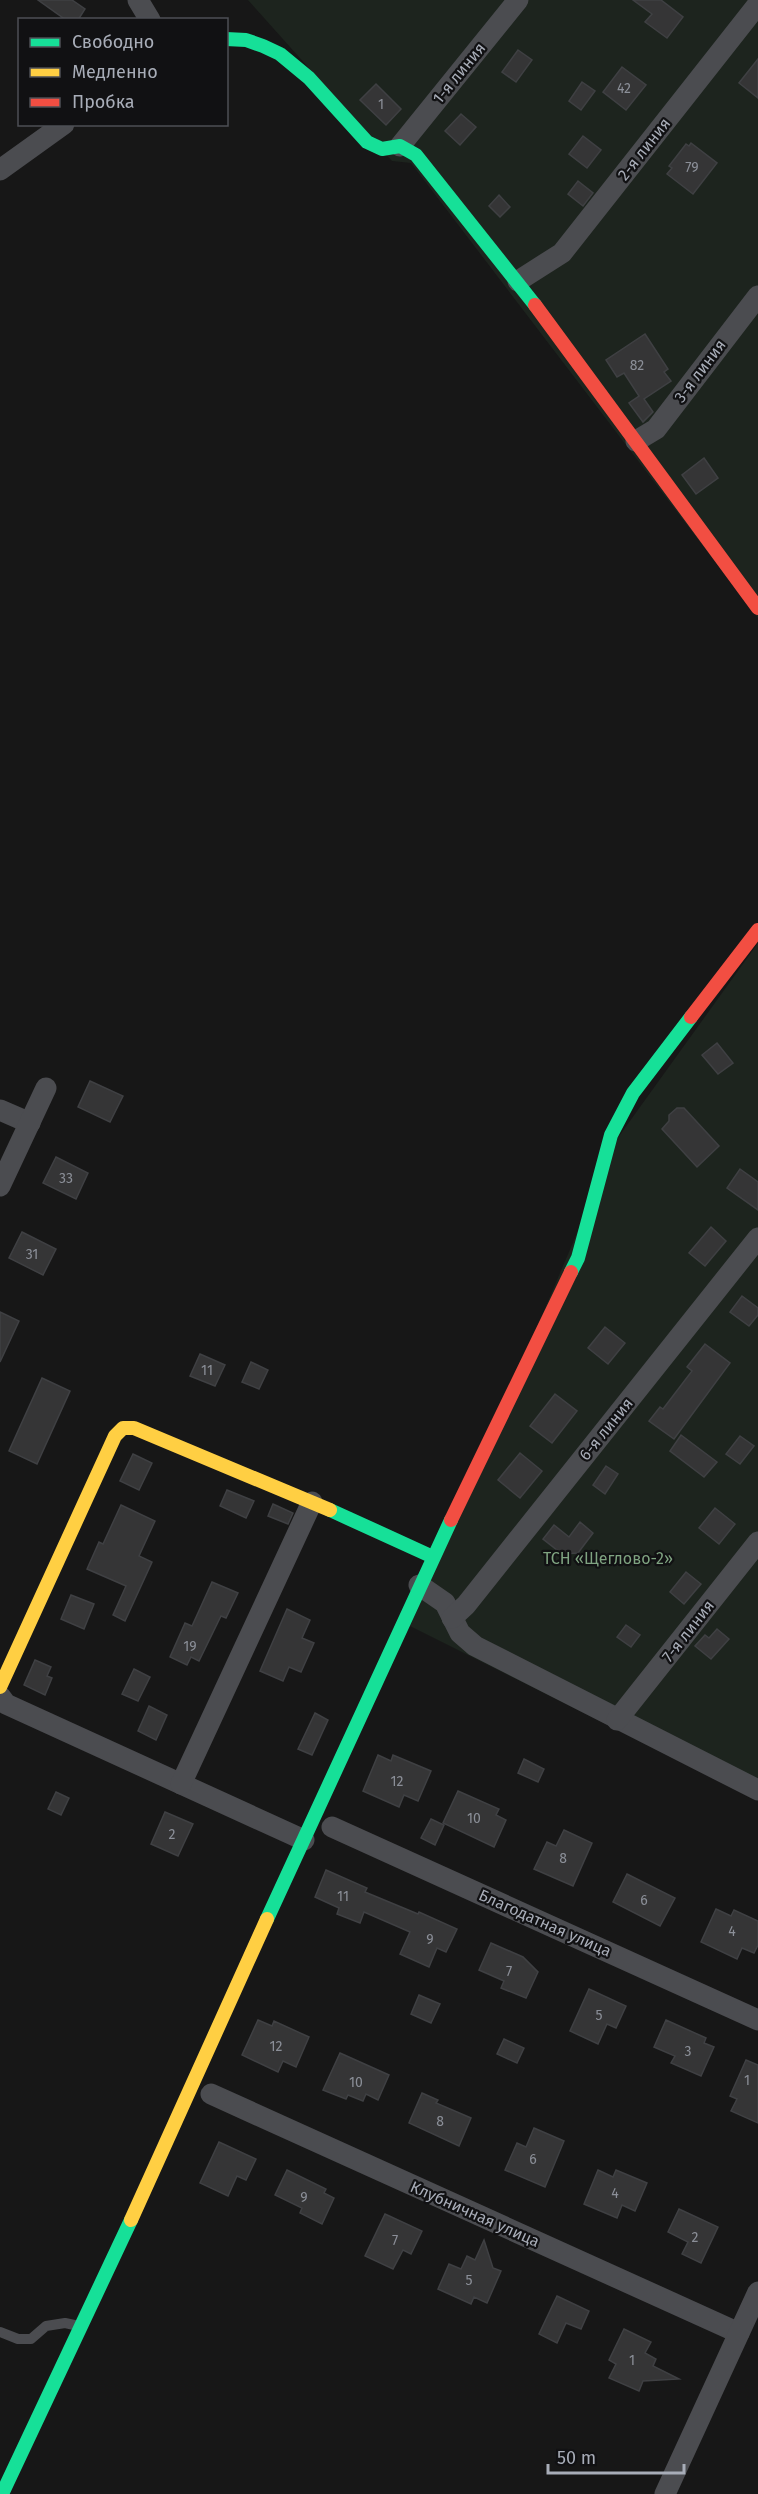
<svg xmlns="http://www.w3.org/2000/svg" width="758" height="2494" viewBox="0 0 758 2494" font-family="'Fira Sans',sans-serif">
<rect width="100%" height="100%" fill="#171717"/>
<g fill="#1d241e">
<polygon points="248,0 758,0 758,618 411,163 392,161"/>
<polygon points="758,943 758,1800 410,1626 617,1139"/>
</g>
<g fill="#353536" stroke="#3f4043" stroke-width="1.5">
<polygon points="38,0 72,0 85,9 78,20 66,20"/>
<polygon points="633,0 661,0 683,17 667,38 645,22 652,14"/>
<polygon points="518,50 532,60 516,82 502,72"/>
<polygon points="758,59 758,98 739,83"/>
<polygon points="622,67 646,85 626,110 603,92"/>
<polygon points="582,82 595,91 581,110 569,101"/>
<polygon points="376,84 401,109 386,125 360,100"/>
<polygon points="461,114 476,127 460,145 445,131"/>
<polygon points="583,136 601,150 587,168 569,154"/>
<polygon points="691,143 717,163 693,194 667,174 672,168 669,166 686,144 689,146"/>
<polygon points="578,181 593,193 583,206 568,194"/>
<polygon points="499,195 510,207 500,217 489,206"/>
<polygon points="645,334 668,369 664,372 671,381 644,399 653,412 643,422 629,403 639,396 624,373 617,377 606,360"/>
<polygon points="704,458 718,478 696,494 682,475"/>
<polygon points="717,1043 733,1063 718,1074 702,1055"/>
<polygon points="90,1081 123,1096 110,1122 78,1107"/>
<polygon points="677,1108 684,1108 719,1146 697,1167 662,1129 669,1121 669,1115"/>
<polygon points="56,1157 88,1173 76,1199 43,1183"/>
<polygon points="740,1169 758,1182 758,1210 727,1188"/>
<polygon points="711,1227 726,1241 705,1266 689,1253"/>
<polygon points="22,1232 56,1249 43,1275 9,1258"/>
<polygon points="742,1296 758,1308 758,1315 749,1326 730,1312"/>
<polygon points="0,1312 19,1321 0,1362"/>
<polygon points="605,1327 625,1343 608,1364 588,1348"/>
<polygon points="705,1344 730,1363 674,1439 649,1421 660,1407 663,1409 692,1371 687,1367"/>
<polygon points="200,1354 225,1365 215,1386 190,1376"/>
<polygon points="251,1362 268,1370 259,1389 242,1382"/>
<polygon points="42,1378 70,1391 37,1464 9,1451"/>
<polygon points="555,1394 577,1411 552,1443 530,1426"/>
<polygon points="681,1435 717,1462 704,1477 670,1451"/>
<polygon points="740,1436 754,1446 740,1464 726,1454"/>
<polygon points="520,1453 542,1471 520,1498 498,1480"/>
<polygon points="133,1454 152,1463 139,1490 120,1481"/>
<polygon points="606,1466 618,1474 605,1494 593,1485"/>
<polygon points="227,1490 254,1501 246,1518 220,1506"/>
<polygon points="273,1504 293,1513 288,1524 268,1516"/>
<polygon points="121,1505 155,1521 139,1556 152,1562 125,1621 113,1615 126,1586 87,1569 99,1542 103,1544"/>
<polygon points="715,1508 735,1524 719,1544 699,1528"/>
<polygon points="580,1522 593,1533 578,1553 562,1554 543,1539 554,1525 569,1537"/>
<polygon points="686,1572 701,1584 684,1604 670,1592"/>
<polygon points="212,1582 238,1593 226,1618 221,1616 199,1661 191,1657 187,1665 170,1657 185,1623 192,1626"/>
<polygon points="71,1595 94,1604 84,1629 61,1619"/>
<polygon points="287,1609 310,1620 302,1638 314,1643 301,1672 289,1667 283,1681 260,1671"/>
<polygon points="626,1625 640,1635 631,1647 617,1637"/>
<polygon points="717,1629 729,1639 711,1659 695,1646 705,1635 709,1638"/>
<polygon points="35,1660 51,1667 47,1676 52,1678 45,1695 24,1685"/>
<polygon points="134,1669 150,1677 138,1701 122,1694"/>
<polygon points="149,1706 167,1715 156,1740 138,1731"/>
<polygon points="315,1713 328,1720 312,1755 298,1749"/>
<polygon points="378,1755 391,1761 393,1755 431,1771 418,1801 404,1795 399,1807 363,1791"/>
<polygon points="524,1759 544,1769 538,1782 518,1773"/>
<polygon points="458,1791 499,1809 496,1815 506,1820 494,1847 443,1823"/>
<polygon points="56,1792 69,1798 61,1815 48,1809"/>
<polygon points="165,1812 193,1824 178,1856 151,1844"/>
<polygon points="431,1819 444,1825 435,1845 421,1838"/>
<polygon points="564,1830 592,1843 573,1886 534,1869 547,1842 556,1846"/>
<polygon points="326,1870 367,1888 365,1892 418,1914 419,1912 457,1929 446,1952 437,1948 429,1967 400,1954 410,1932 364,1912 360,1923 337,1914 339,1908 315,1897"/>
<polygon points="627,1874 675,1898 660,1926 613,1902"/>
<polygon points="716,1909 731,1916 734,1910 758,1921 758,1945 754,1953 742,1948 737,1959 701,1942"/>
<polygon points="491,1943 523,1957 538,1972 526,1998 501,1988 504,1981 479,1970"/>
<polygon points="589,1989 626,2006 616,2028 607,2024 598,2044 570,2031"/>
<polygon points="419,1995 440,2004 431,2023 411,2014"/>
<polygon points="258,2020 272,2026 274,2021 309,2037 296,2067 283,2061 278,2072 242,2055"/>
<polygon points="666,2020 706,2038 704,2043 714,2047 701,2076 671,2063 675,2056 654,2047"/>
<polygon points="504,2039 524,2048 517,2063 497,2054"/>
<polygon points="340,2053 389,2075 378,2100 366,2094 363,2101 348,2095 346,2099 323,2090"/>
<polygon points="746,2060 758,2065 758,2123 731,2111 737,2099 730,2096"/>
<polygon points="422,2093 438,2100 436,2103 471,2118 459,2146 409,2123"/>
<polygon points="534,2128 564,2141 545,2187 505,2170 517,2143 526,2147"/>
<polygon points="219,2142 256,2159 246,2180 237,2176 228,2196 200,2183"/>
<polygon points="287,2170 326,2189 324,2193 334,2198 322,2224 300,2213 302,2208 275,2195"/>
<polygon points="598,2170 613,2177 616,2170 647,2183 635,2211 622,2205 617,2218 584,2204"/>
<polygon points="679,2209 718,2227 701,2263 682,2254 688,2242 668,2232"/>
<polygon points="385,2214 422,2231 411,2254 403,2250 393,2269 365,2256"/>
<polygon points="484,2240 493,2268 501,2271 487,2303 474,2297 471,2304 438,2289 449,2264 461,2269 467,2256 475,2260"/>
<polygon points="557,2296 589,2311 581,2329 566,2323 557,2343 539,2334"/>
<polygon points="624,2329 651,2342 645,2353 656,2359 653,2366 679,2379 643,2381 639,2391 609,2378 616,2364 609,2360"/>
</g>
<g fill="none" stroke-linecap="round" stroke-linejoin="round">
<polyline stroke="#4b4c50" stroke-width="10" points="0,2332 18,2339 31,2339 46,2326 65,2323 79,2326"/>
<g stroke="#4b4c50" stroke-width="21">
<polyline points="138,0 150,20"/>
<polyline points="400,146 518,0"/>
<polyline points="0,170 64,124"/>
<polyline points="518,281 562,253 758,4"/>
<polyline points="636,441 656,429 758,296"/>
<polyline points="0,1110 30,1123"/>
<polyline points="0,1186 46,1088"/>
<polyline points="419,1585 445,1603 460,1633 475,1646 758,1790"/>
<polyline points="452,1618 466,1605 758,1238"/>
<polyline points="0,1696 6,1704 304,1840"/>
<polyline points="617,1720 758,1542"/>
<polyline points="181,1784 312,1502"/>
<polyline points="332,1827 758,2020"/>
<polyline points="211,2094 739,2333"/>
<polyline points="665,2494 758,2292"/>
</g>
<g stroke="#16e098" stroke-width="14">
<polyline points="226,39 246,40 263,46 280,54 309,78 367,142 382,149 400,146 416,155 535,305"/>
<polyline points="571,1272 578,1258 611,1135 633,1093 691,1017"/>
<polyline points="330,1510 433,1557"/>
<polyline points="267,1919 451,1520"/>
<polyline points="2,2494 131,2220"/>
</g>
<g stroke="#ffcf43" stroke-width="14">
<polyline points="0,1687 115,1436 123,1428 134,1428 330,1510"/>
<polyline points="131,2220 267,1919"/>
</g>
<g stroke="#f24e42" stroke-width="14">
<polyline points="535,305 758,608"/>
<polyline points="691,1017 758,930"/>
<polyline points="451,1520 571,1272"/>
</g>
</g>
<g text-anchor="middle" dominant-baseline="central" stroke-width="4.5" stroke-linejoin="round" paint-order="stroke">
<g font-size="14" fill="#8b8f98">
<text x="624" y="88">42</text>
<text x="381" y="104">1</text>
<text x="692" y="167">79</text>
<text x="637" y="365">82</text>
<text x="66" y="1178">33</text>
<text x="32" y="1254">31</text>
<text x="207" y="1370">11</text>
<text x="190" y="1646">19</text>
<text x="397" y="1781">12</text>
<text x="474" y="1818">10</text>
<text x="172" y="1834">2</text>
<text x="563" y="1858">8</text>
<text x="343" y="1896">11</text>
<text x="644" y="1900">6</text>
<text x="732" y="1931">4</text>
<text x="430" y="1939">9</text>
<text x="509" y="1971">7</text>
<text x="599" y="2015">5</text>
<text x="276" y="2046">12</text>
<text x="688" y="2051">3</text>
<text x="747" y="2080">1</text>
<text x="356" y="2082">10</text>
<text x="440" y="2121">8</text>
<text x="533" y="2159">6</text>
<text x="615" y="2193">4</text>
<text x="304" y="2197">9</text>
<text x="695" y="2237">2</text>
<text x="395" y="2240">7</text>
<text x="469" y="2280">5</text>
<text x="632" y="2360">1</text>
</g>
<g font-size="16" fill="#a8adb8" stroke="#111113">
<text transform="translate(459 73) rotate(-51)">1-я линия</text>
<text transform="translate(644 149) rotate(-52)">2-я линия</text>
<text transform="translate(700 371) rotate(-53)">3-я линия</text>
<text transform="translate(606 1429) rotate(-51)">6-я линия</text>
<text transform="translate(688 1631) rotate(-52)">7-я линия</text>
<text transform="translate(545 1923) rotate(24)">Благодатная улица</text>
<text transform="translate(475 2214) rotate(24)">Клубничная улица</text>
</g>
<g font-size="16" fill="#7fa381" stroke="#111113">
<text x="608" y="1558">ТСН «Щеглово-2»</text>
</g>
</g>
<rect x="18" y="18" width="210" height="108" fill="#111113" stroke="#4d4f55" stroke-width="1.5"/>
<rect x="30" y="38" width="30" height="9" fill="#16e098" stroke="#4d4f55" stroke-width="1.5"/>
<text x="72" y="48" font-size="18" fill="#a8adb8">Свободно</text>
<rect x="30" y="68" width="30" height="9" fill="#ffcf43" stroke="#4d4f55" stroke-width="1.5"/>
<text x="72" y="78" font-size="18" fill="#a8adb8">Медленно</text>
<rect x="30" y="98" width="30" height="9" fill="#f24e42" stroke="#4d4f55" stroke-width="1.5"/>
<text x="72" y="108" font-size="18" fill="#a8adb8">Пробка</text>
<path d="M548 2464v9h136v-9" fill="none" stroke="#a8adb8" stroke-width="3"/>
<text x="557" y="2464" font-size="18" fill="#a8adb8" stroke="#111113" stroke-width="4.5" paint-order="stroke">50 m</text>
</svg>
